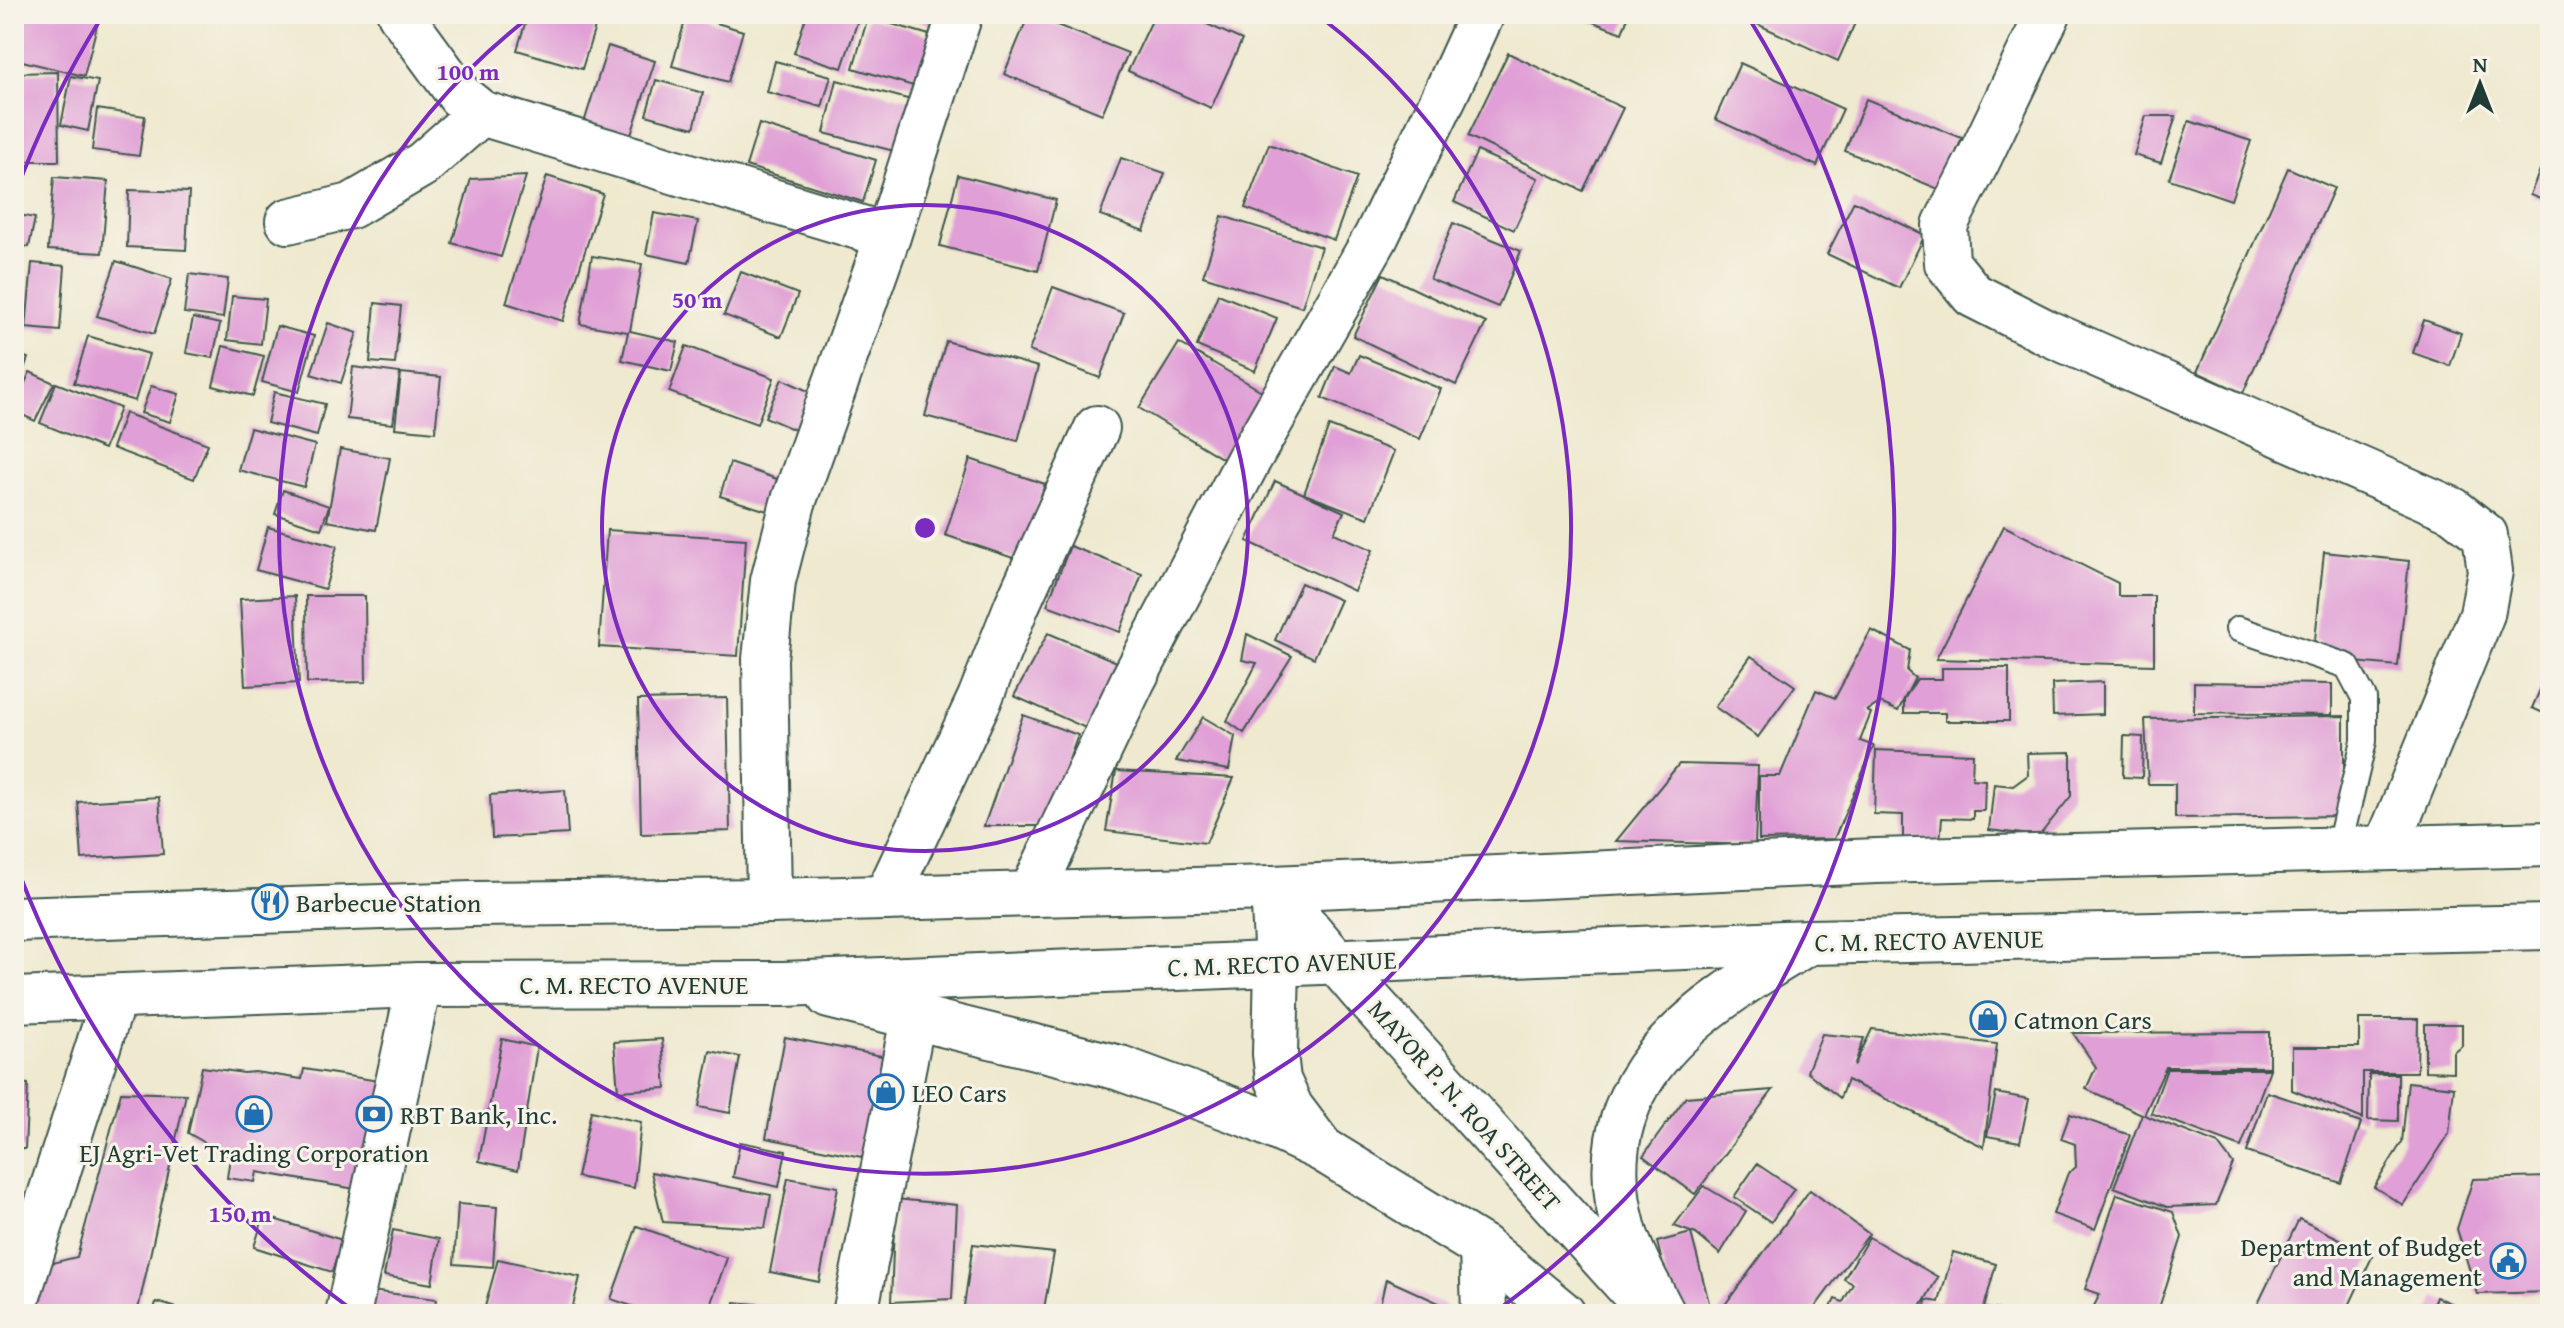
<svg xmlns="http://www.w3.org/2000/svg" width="2564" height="1328" viewBox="0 0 2564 1328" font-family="'Gentium Book Plus',serif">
<rect width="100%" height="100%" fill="#f7f3e8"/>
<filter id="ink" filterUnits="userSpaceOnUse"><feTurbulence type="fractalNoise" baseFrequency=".0125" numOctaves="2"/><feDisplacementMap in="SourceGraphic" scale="16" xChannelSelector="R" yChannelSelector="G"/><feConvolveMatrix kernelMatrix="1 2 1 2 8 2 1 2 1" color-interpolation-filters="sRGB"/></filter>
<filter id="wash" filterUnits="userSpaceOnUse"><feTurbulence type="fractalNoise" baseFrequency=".006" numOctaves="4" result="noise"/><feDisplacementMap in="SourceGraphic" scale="32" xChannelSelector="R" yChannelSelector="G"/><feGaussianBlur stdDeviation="1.8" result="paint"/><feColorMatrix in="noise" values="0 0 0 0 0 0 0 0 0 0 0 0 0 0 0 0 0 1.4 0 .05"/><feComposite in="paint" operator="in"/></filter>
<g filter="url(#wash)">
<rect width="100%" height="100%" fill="#efe9cf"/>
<g id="blocks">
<g fill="#e09fd6">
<polygon points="14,14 100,14 84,76 14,59"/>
<polygon points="528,14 599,14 582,69 517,50"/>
<polygon points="687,14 743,31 728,82 672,66"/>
<polygon points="807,14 860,14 842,68 794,53"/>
<polygon points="874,14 907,14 904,23"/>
<polygon points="913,14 946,14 942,28 912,18"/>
<polygon points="1029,14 1128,53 1102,114 1004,74"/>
<polygon points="1155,14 1185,14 1242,40 1211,108 1128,71"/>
<polygon points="1572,14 1629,14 1622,33"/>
<polygon points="1749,14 1859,14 1838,61 1746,19"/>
<polygon points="868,17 936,37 920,88 853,68"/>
<polygon points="608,46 655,61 629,141 583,126"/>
<polygon points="1508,53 1623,108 1583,191 1468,136"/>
<polygon points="775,61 831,76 822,107 767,92"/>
<polygon points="1740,63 1843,109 1817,166 1715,119"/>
<polygon points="58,72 59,161 14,161 14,73"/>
<polygon points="71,76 98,81 88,131 61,125"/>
<polygon points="656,80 703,93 694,128 646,115"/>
<polygon points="837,80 911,100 898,152 824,133"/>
<polygon points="1866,99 1962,138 1941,190 1845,151"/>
<polygon points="97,109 145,116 139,156 92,150"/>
<polygon points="2146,116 2176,116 2161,163 2134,155"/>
<polygon points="2189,121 2251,141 2231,200 2169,179"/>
<polygon points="759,124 876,160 863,202 746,166"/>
<polygon points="1269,144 1357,177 1334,240 1245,208"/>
<polygon points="2550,145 2550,203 2530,195"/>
<polygon points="1477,151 1538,178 1514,230 1454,202"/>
<polygon points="1121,158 1165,173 1144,231 1100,215"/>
<polygon points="2288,168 2334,188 2243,393 2197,372"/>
<polygon points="958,175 1056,200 1038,271 940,246"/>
<polygon points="526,176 501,257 452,243 471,179"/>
<polygon points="547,176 603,194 563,321 506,303"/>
<polygon points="54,177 108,181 102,253 48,250"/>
<polygon points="129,190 189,192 186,250 127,247"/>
<polygon points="1854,201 1925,235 1899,288 1827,254"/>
<polygon points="654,213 698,221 689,263 646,254"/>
<polygon points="14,214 35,218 29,247 14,244"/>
<polygon points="1222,216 1321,247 1302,307 1203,276"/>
<polygon points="1453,223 1521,251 1498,307 1430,279"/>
<polygon points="592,256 642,264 630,331 678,342 671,371 622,360 628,332 580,324"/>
<polygon points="116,261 172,279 154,334 97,316"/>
<polygon points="32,263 65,266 60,331 26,328"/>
<polygon points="741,272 798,294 781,337 724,315"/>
<polygon points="189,274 228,279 223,318 184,313"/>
<polygon points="1383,274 1486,323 1456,385 1353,336"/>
<polygon points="1053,287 1124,313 1100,378 1029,351"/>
<polygon points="1218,294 1277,318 1255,371 1197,346"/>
<polygon points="232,296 266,299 261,344 227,340"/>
<polygon points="375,303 401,306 395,364 370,362"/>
<polygon points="193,318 220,324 213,358 186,353"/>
<polygon points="2424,320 2461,333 2450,366 2413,353"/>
<polygon points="328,323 357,333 341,383 311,374"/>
<polygon points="277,326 314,336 299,392 262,382"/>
<polygon points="88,336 149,354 135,401 74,383"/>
<polygon points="946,341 1038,367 1018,441 925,416"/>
<polygon points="1179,343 1265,393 1225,460 1139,408"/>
<polygon points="223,346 264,356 253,396 213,386"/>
<polygon points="686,346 774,378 757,424 669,392"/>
<polygon points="14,353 28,358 14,396"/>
<polygon points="1359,355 1441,389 1420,439 1322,398 1335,366 1351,373"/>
<polygon points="353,367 400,373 393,424 347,419"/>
<polygon points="30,372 54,383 35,421 14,411 14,406"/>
<polygon points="401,373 441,377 435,432 395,428"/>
<polygon points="782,379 819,396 802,433 765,417"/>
<polygon points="56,383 120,408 104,449 40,423"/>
<polygon points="151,386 179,394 170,422 141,413"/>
<polygon points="274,392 325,404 317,436 267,423"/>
<polygon points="125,413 208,444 194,479 112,448"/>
<polygon points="1329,426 1394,451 1368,518 1304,494"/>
<polygon points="250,428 315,445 304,487 238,470"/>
<polygon points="340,449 390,458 376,530 327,521"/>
<polygon points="970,459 1045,484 1019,560 945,535"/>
<polygon points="730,463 777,479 767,511 720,496"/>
<polygon points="1275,481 1344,512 1334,533 1373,550 1354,591 1247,541"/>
<polygon points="283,490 329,506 321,529 275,514"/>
<polygon points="2004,526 2118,583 2118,596 2154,596 2154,665 1936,659"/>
<polygon points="268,527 337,546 325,589 256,570"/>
<polygon points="607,530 746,539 738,656 599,647"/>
<polygon points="1070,546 1142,574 1120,632 1047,605"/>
<polygon points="2324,552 2409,561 2398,666 2354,662 2326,651 2315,640"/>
<polygon points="1301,583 1340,600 1314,658 1275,640"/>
<polygon points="295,596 299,683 245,686 240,599"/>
<polygon points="306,596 365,596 366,682 307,683"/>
<polygon points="1871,630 1910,650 1907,671 1915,678 1898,711 1880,703 1867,711 1871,713 1860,741 1874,746 1834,839 1759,840 1759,776 1780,776 1816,690 1835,698"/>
<polygon points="1048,633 1124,665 1088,729 1014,696"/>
<polygon points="1247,634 1292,656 1244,733 1227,721 1257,663 1242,660"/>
<polygon points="1751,656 1795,686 1758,737 1715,707"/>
<polygon points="2550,667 2550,716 2532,708"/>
<polygon points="1942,668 2009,668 2009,721 1945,721 1945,713 1904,713 1904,699 1917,679 1942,679"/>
<polygon points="2103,682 2103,714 2053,716 2052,684"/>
<polygon points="2194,682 2332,684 2332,715 2194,713"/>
<polygon points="727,698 730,831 641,834 638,700"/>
<polygon points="1023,715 1078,735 1045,826 984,826"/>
<polygon points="2344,716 2344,816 2175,818 2175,784 2148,784 2145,719"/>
<polygon points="1203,717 1235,736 1229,770 1176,761"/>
<polygon points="2124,736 2143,737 2142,778 2123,777"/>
<polygon points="1876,750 1973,754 1972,779 1985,780 1984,811 1973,811 1973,819 1942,818 1940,841 1903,839 1903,815 1874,814"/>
<polygon points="2071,752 2071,796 2039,836 1989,830 1994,784 2013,786 2028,775 2027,753"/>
<polygon points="1679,764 1758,766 1755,845 1616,841"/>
<polygon points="1116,771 1234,778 1206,843 1106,831"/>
<polygon points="565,790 568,834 492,838 490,795"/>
<polygon points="159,797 163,854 82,859 78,802"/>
<polygon points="2359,1019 2418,1019 2417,1072 2363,1072 2363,1119 2292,1090 2292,1047 2359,1047"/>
<polygon points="2425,1024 2462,1024 2462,1045 2453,1052 2453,1072 2425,1071"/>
<polygon points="1872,1029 1997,1044 1984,1147 1847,1080 1840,1098 1807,1072 1822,1034 1864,1038 1854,1066"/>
<polygon points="2269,1032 2269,1067 2166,1067 2144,1115 2218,1144 2233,1164 2216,1205 2167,1207 2114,1187 2142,1114 2086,1089 2096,1067 2073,1033"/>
<polygon points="785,1037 892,1058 872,1159 766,1138"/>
<polygon points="502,1039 537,1047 518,1170 479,1161"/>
<polygon points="662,1039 666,1088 618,1091 614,1042"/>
<polygon points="710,1051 740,1057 730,1113 699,1107"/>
<polygon points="202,1067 244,1073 255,1072 302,1079 304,1069 385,1082 367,1191 257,1172 255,1182 227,1178 230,1157 188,1133"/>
<polygon points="2167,1069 2270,1069 2241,1147 2151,1113"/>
<polygon points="2369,1074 2398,1074 2398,1121 2368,1120"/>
<polygon points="2408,1082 2454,1087 2449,1134 2403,1205 2374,1187 2402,1142"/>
<polygon points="14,1083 28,1084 25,1149 14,1149"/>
<polygon points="1773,1090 1695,1194 1643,1156 1686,1097"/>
<polygon points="121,1092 186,1094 137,1314 23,1314 35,1267 77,1257"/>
<polygon points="2267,1092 2361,1123 2341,1183 2247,1152"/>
<polygon points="1996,1093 2029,1099 2020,1142 1987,1136"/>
<polygon points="591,1111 641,1122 634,1188 577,1177"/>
<polygon points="2070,1114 2130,1135 2095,1229 2053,1214 2068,1173 2076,1167 2075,1144 2061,1139"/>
<polygon points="740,1142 786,1151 779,1187 733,1177"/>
<polygon points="1757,1164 1794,1189 1771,1222 1734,1197"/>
<polygon points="651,1172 771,1195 765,1228 663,1222"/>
<polygon points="2550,1177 2550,1292 2477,1294 2457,1229 2473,1179"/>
<polygon points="788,1178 838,1187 819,1282 770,1272"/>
<polygon points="1704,1186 1746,1211 1720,1254 1696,1234 1674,1226"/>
<polygon points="1810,1190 1869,1234 1810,1314 1718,1314"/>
<polygon points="2117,1194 2173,1212 2182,1237 2157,1314 2090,1314 2100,1294 2085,1289"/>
<polygon points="895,1199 957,1205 952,1299 891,1302"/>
<polygon points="458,1204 497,1207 493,1267 454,1264"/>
<polygon points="264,1216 342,1240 332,1272 254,1247"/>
<polygon points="2299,1219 2373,1255 2345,1314 2253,1314"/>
<polygon points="637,1226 727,1258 707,1314 655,1314 611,1299"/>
<polygon points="393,1230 439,1239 432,1284 384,1276"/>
<polygon points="1691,1233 1712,1314 1675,1314 1657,1242"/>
<polygon points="1869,1237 1938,1277 1917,1314 1904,1314 1887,1304 1881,1314 1828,1314 1835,1299 1843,1302 1853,1284 1844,1279"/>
<polygon points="973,1244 1054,1253 1043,1314 946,1314 947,1309 963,1313"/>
<polygon points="1953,1252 1996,1264 1984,1308 2007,1311 2010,1314 1924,1314 1926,1300 1939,1302"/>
<polygon points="498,1259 580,1277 571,1314 483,1314"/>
<polygon points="1386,1279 1463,1314 1378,1314"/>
<polygon points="370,1291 437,1299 435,1314 367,1314"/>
<polygon points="2436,1297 2475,1314 2429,1314"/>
<polygon points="156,1302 195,1313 195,1314 153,1314"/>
<polygon points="735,1302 816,1310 815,1314 733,1314"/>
</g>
</g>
</g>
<g filter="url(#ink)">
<use href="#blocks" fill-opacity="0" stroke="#3e574b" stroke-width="2"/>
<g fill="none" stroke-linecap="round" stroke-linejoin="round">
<defs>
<polyline id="service" points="2238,629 2347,666 2364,698 2364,741 2338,850"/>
<g id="minor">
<polyline points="400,14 460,96 481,113 888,236"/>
<polyline points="2048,14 1979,158 1945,225 1947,263 1973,295 2048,333 2453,510 2485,535 2490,571 2482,614 2386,848"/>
<polyline points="288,221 351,206 423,164 481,113"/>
<polyline points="1031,894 1133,680 1249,459 1376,237 1446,93 1482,14"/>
<polyline points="886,898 980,698 1017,605 1097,428"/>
<polyline points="769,901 765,659 773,581 793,503 888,236 960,14"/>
<polyline points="1482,1247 1484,1314"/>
<polyline points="14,1308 114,997"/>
<polyline points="348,1314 419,985"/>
<polyline points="855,1314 913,1018"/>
</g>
<g id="primary">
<polyline points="1273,888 1362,992 1653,1314"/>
<polyline points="1273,888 1277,963 1275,1054 1278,1080 1291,1108 1322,1149 1482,1247 1563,1314"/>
</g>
<g id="trunk">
<polyline points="14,919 472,904 769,901 1273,888 1876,861 2550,844"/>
<polyline points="829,996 1120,1068 1253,1117 1322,1149"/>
<polyline points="14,1000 419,985 784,984 1809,942 2550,927"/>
<path d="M1663,1314C1650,1288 1632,1258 1624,1230C1583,1082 1694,1011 1804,945"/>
</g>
</defs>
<use href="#service" stroke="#3e574b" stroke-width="28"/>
<use href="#minor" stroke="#3e574b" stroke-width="48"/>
<use href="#primary" stroke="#3e574b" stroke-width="48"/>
<use href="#trunk" stroke="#3e574b" stroke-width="48"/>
<use href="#service" stroke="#fff" stroke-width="24"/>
<use href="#minor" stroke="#fff" stroke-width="44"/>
<use href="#primary" stroke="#fff" stroke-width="44"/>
<use href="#trunk" stroke="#fff" stroke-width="44"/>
</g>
</g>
<g fill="none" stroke="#7b2cbf" stroke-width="4">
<circle cx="925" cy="528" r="323"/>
<path d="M1318 15A646 646 0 1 1 532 15"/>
<path d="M355 1312A969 969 0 0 1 14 859M14 197A969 969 0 0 1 103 15M1747 15A969 969 0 0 1 1495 1312"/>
</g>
<defs>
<symbol id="restaurant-ring" viewBox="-11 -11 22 22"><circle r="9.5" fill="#f7f3e8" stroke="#1f6fb2" stroke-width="1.5"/><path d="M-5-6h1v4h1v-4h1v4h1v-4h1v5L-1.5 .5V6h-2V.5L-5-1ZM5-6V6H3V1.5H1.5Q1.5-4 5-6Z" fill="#1f6fb2"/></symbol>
<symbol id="shop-ring" viewBox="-11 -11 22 22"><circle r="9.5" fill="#f7f3e8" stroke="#1f6fb2" stroke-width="1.5"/><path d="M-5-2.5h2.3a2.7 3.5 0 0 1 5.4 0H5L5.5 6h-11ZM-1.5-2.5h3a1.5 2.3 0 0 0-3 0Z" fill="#1f6fb2"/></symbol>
<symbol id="bank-ring" viewBox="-11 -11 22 22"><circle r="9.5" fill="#f7f3e8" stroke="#1f6fb2" stroke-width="1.5"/><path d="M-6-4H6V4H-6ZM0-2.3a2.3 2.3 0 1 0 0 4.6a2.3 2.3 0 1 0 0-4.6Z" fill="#1f6fb2"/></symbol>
<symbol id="civic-ring" viewBox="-11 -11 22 22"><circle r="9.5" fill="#f7f3e8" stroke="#1f6fb2" stroke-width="1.5"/><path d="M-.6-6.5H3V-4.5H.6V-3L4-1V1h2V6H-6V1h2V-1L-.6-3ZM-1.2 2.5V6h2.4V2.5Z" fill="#1f6fb2"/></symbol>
</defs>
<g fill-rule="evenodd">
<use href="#restaurant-ring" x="250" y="882" width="40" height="40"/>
<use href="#shop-ring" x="1968" y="999" width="40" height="40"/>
<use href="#shop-ring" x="866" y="1072" width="40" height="40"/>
<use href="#shop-ring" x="234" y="1094" width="40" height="40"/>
<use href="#bank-ring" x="354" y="1094" width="40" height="40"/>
<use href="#civic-ring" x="2488" y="1241" width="40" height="40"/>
</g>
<g text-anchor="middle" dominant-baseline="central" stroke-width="6" stroke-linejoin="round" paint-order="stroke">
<g font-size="26" fill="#1f3d34" stroke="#f7f3e8" text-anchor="start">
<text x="296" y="902">Barbecue Station</text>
<text x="2014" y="1019">Catmon Cars</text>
<text x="912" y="1092">LEO Cars</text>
<text x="400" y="1114">RBT Bank, Inc.</text>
<text x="254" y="1152" text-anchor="middle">EJ Agri-Vet Trading Corporation</text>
<text x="2482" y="1246" text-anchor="end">Department of Budget<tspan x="2482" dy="30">and Management</tspan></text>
</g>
<g font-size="26" fill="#1f3d34" stroke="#f7f3e8">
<text transform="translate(1929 940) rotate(-1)">C. M. RECTO AVENUE</text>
<text transform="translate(1282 963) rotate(-2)">C. M. RECTO AVENUE</text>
<text x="634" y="984">C. M. RECTO AVENUE</text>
<text transform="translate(1465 1105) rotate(48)">MAYOR P. N. ROA STREET</text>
</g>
</g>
<circle cx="925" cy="528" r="12" fill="#7b2cbf" stroke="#f7f3e8" stroke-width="4"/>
<g font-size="24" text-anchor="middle" font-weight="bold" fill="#7b2cbf" stroke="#f7f3e8" stroke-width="6" stroke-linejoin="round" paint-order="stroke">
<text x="468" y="80">100 m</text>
<text x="697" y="308">50 m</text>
<text x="240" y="1222">150 m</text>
</g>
<rect width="2564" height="1328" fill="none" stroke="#f7f3e8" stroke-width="48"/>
<g transform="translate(2480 84)" stroke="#f7f3e8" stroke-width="6" paint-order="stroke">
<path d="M0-6L14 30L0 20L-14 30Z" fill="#1f3d34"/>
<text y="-12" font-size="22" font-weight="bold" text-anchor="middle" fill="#1f3d34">N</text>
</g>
</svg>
